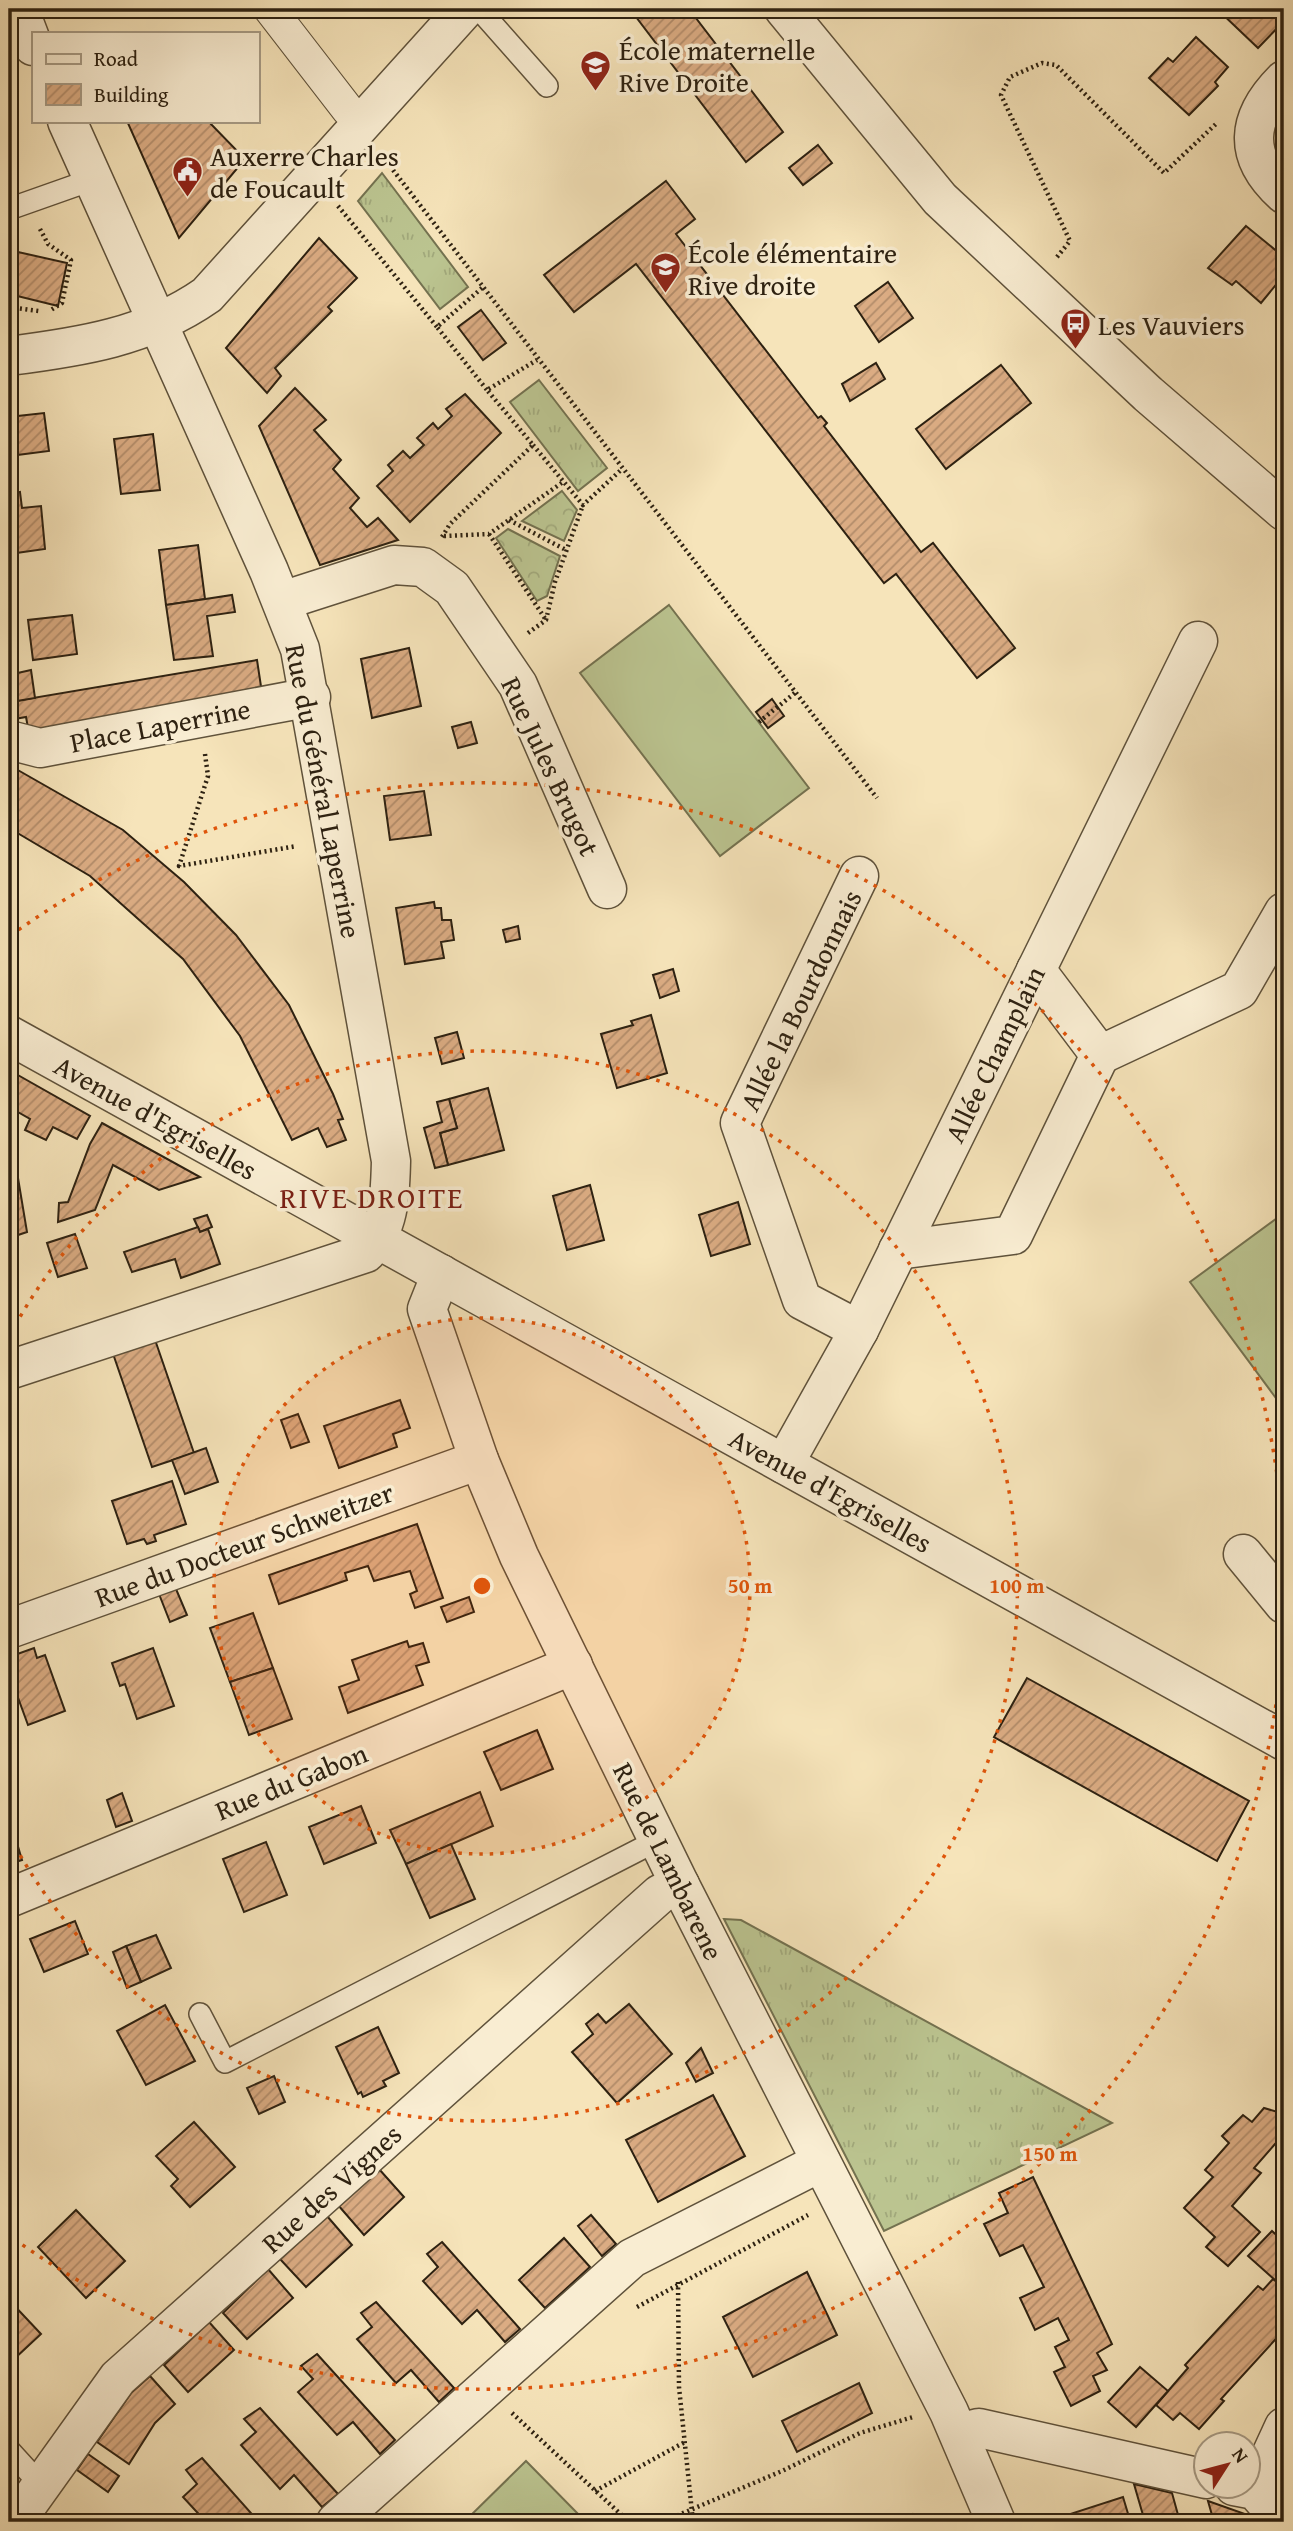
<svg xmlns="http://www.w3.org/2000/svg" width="1293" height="2531" viewBox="0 0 1293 2531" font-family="'Gentium Book Plus',serif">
<defs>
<pattern id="grass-tufts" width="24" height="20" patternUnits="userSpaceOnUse" patternTransform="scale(1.75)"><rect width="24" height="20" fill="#bbc490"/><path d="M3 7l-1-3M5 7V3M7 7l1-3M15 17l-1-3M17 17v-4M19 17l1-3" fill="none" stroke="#a1a87b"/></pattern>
<pattern id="forest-crowns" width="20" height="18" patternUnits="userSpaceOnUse" patternTransform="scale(1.75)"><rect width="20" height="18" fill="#bbc490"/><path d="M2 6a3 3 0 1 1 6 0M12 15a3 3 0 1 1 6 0" fill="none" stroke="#a1a87b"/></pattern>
<pattern id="building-hatch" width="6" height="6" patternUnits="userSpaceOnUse" patternTransform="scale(1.75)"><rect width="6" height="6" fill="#dbac83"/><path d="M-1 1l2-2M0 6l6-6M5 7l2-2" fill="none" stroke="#b28c6a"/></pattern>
</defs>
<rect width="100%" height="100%" fill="#f6e4ba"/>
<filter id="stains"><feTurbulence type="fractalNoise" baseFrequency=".00286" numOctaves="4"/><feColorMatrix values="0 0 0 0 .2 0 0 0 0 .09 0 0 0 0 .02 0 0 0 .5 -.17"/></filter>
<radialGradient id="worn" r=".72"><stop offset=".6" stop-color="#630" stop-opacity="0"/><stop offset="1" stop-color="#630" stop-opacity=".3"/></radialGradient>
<g fill="url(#grass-tufts)" stroke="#747250" stroke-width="2">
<polygon points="382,173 468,287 440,309 358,201"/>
<polygon points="539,380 607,468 578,491 510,402"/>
<polygon points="724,1919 741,1920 1112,2123 884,2231"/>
</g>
<g fill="url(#forest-crowns)" stroke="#747250" stroke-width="2">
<polygon points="562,491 577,510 564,541 522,521"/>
<polygon points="508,529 560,556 547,596 537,601 496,538"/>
</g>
<g fill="#bbc490" stroke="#747250" stroke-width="2">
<polygon points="669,605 809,788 720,856 580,673"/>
<polygon points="1284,1213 1284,1409 1190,1282"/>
<polygon points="526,2461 586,2522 464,2522"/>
</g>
<g fill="url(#building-hatch)" stroke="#2d2111" stroke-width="2">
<polygon points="361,9 379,9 371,17"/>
<polygon points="630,9 689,9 783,132 746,162"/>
<polygon points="1217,9 1284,9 1284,21 1258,48"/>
<polygon points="1196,37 1228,67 1215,82 1218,86 1189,115 1149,78 1168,58 1173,62"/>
<polygon points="127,121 208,121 245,159 179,238"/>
<polygon points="818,145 832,163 803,185 789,168"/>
<polygon points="666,181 695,219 676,234 818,418 821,416 827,423 824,426 921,552 933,543 1015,648 977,678 896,574 884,583 636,264 574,312 544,275"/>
<polygon points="1246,226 1279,253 1276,256 1284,264 1284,275 1261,303 1236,281 1232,285 1208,268"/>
<polygon points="319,238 357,278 328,307 332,311 275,368 281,376 267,393 226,348"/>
<polygon points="9,250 67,263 58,306 9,294"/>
<polygon points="888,282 913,318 879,342 855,306"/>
<polygon points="481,310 506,343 483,360 458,327"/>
<polygon points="876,363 885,379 850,401 842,384"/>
<polygon points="1001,365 1031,403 946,469 916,429"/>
<polygon points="295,388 326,420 314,430 341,460 333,469 359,498 350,508 367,527 378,518 398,540 320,565 259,426"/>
<polygon points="465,394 501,433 410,522 377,486 393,471 388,465 403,451 410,458 424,445 417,438 433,423 438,429 452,416 446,409"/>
<polygon points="44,413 49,451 9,456 9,417"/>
<polygon points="153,434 160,490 121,494 114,439"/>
<polygon points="20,492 22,508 41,506 45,549 9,554 9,494"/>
<polygon points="198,545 205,599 166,605 159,550"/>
<polygon points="232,595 235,612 207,616 213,656 174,660 166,605"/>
<polygon points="72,615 77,654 33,660 28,620"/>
<polygon points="409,648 421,706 372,718 361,659"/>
<polygon points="257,660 262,693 29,733 26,717 9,720 9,702"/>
<polygon points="31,670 35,698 17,701 13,674"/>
<polygon points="772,699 784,716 768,728 756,712"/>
<polygon points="471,722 477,743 458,748 452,727"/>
<polygon points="9,765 123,830 184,882 236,935 289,1005 333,1094 343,1119 338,1120 346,1140 327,1147 318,1128 292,1140 240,1036 183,959 90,876 9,828"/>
<polygon points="424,791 431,835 390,840 384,796"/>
<polygon points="434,902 435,908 441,908 442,920 451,920 454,940 441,942 444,958 405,964 396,908"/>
<polygon points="518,926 520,939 506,942 503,930"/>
<polygon points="673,969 679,991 660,998 653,975"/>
<polygon points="651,1015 667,1073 617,1088 601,1034 633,1025 631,1021"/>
<polygon points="457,1032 464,1058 442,1064 435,1038"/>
<polygon points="9,1070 90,1116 77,1139 53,1127 46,1140 25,1130 30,1119 9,1107"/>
<polygon points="488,1088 504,1150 448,1165 440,1133 457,1128 449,1099"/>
<polygon points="449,1099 457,1128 440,1133 448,1165 435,1168 424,1128 442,1122 437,1102"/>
<polygon points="102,1123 200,1177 159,1190 113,1165 95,1210 58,1222 59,1203 68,1202 90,1144"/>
<polygon points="9,1124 27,1232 9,1238"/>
<polygon points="590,1185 604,1240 567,1250 553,1196"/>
<polygon points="738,1202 750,1244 711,1256 699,1215"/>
<polygon points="207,1215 212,1227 200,1232 194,1219"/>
<polygon points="198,1227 200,1232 208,1229 220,1264 181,1278 175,1259 132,1272 124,1252"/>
<polygon points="75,1234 87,1268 58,1277 47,1243"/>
<polygon points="152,1331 194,1453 152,1467 110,1345"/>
<polygon points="400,1400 410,1428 393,1434 397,1447 339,1468 324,1426"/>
<polygon points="298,1414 309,1442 291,1448 281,1420"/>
<polygon points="206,1448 218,1482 185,1494 172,1460"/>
<polygon points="172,1481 186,1524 154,1535 156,1541 147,1544 144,1539 127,1544 112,1501"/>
<polygon points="417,1524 443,1598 415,1608 410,1594 417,1591 410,1571 374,1581 368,1566 345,1573 347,1580 279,1604 269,1575"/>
<polygon points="176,1589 187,1615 170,1622 159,1594"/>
<polygon points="469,1597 474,1612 447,1622 441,1607"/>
<polygon points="253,1613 273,1668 230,1682 210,1628"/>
<polygon points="407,1641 409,1647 423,1643 429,1662 416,1666 423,1685 348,1713 339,1687 359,1680 352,1660"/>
<polygon points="34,1648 37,1658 45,1655 65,1711 28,1725 17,1695 9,1697 9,1657"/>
<polygon points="153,1648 174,1706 137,1719 125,1684 120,1686 112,1663"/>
<polygon points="273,1668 292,1719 249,1735 230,1682"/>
<polygon points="1027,1678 1249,1801 1217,1861 994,1737"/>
<polygon points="537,1730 553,1769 501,1790 484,1752"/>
<polygon points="480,1792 493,1826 406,1864 390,1830"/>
<polygon points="122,1793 132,1821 116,1827 107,1800"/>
<polygon points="361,1806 376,1843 324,1864 309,1827"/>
<polygon points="14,1833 22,1860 9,1864 9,1835"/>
<polygon points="266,1842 287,1895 244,1912 223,1859"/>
<polygon points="451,1844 475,1899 430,1918 406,1864"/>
<polygon points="75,1921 88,1954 44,1972 30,1939"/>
<polygon points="156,1935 171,1968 141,1982 126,1946"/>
<polygon points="126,1946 141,1982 127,1988 113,1952"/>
<polygon points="629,2004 672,2054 617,2103 572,2052 593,2034 586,2024 598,2014 606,2023"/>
<polygon points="165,2005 195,2061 146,2085 117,2031"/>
<polygon points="378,2027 399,2073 383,2081 386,2086 363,2097 361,2092 358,2094 336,2047"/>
<polygon points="701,2048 713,2073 696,2082 686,2063"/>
<polygon points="274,2076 285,2102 259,2114 247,2088"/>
<polygon points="713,2095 745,2156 658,2202 626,2140"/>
<polygon points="1283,2105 1284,2147 1275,2144 1254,2168 1261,2173 1232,2206 1260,2232 1228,2266 1206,2247 1215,2237 1184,2208 1213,2177 1205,2170 1229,2143 1222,2136 1243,2115 1252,2122 1264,2108 1281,2113"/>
<polygon points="194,2122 235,2167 190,2207 171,2186 178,2179 156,2156"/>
<polygon points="379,2169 404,2197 364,2235 338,2205"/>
<polygon points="1033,2177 1112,2344 1097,2353 1107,2370 1093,2376 1100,2391 1071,2406 1054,2372 1065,2367 1055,2347 1069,2340 1058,2318 1035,2330 1020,2298 1044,2287 1023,2245 1000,2256 984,2224 1008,2213 999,2193"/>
<polygon points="76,2210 125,2261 86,2298 38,2247"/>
<polygon points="591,2215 616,2244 602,2256 578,2226"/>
<polygon points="327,2216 352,2245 306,2287 280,2259"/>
<polygon points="1272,2231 1284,2242 1284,2288 1248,2256"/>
<polygon points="564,2238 590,2267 545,2308 519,2280"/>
<polygon points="442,2242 520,2329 505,2342 477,2310 462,2324 423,2281 438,2267 427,2254"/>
<polygon points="268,2269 293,2298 247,2339 223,2313"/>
<polygon points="807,2272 837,2335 753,2377 723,2317"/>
<polygon points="1273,2279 1284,2288 1284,2330 1221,2399 1224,2401 1199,2429 1180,2413 1173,2420 1156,2405 1188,2368 1185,2365 1258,2286 1263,2290"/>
<polygon points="9,2300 41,2334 12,2361 9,2357"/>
<polygon points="376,2302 454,2388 439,2402 411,2370 396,2383 357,2339 372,2327 361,2313"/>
<polygon points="209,2322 234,2350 188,2392 164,2365"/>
<polygon points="317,2354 395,2440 380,2454 353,2422 337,2435 298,2392 313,2379 301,2366"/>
<polygon points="1140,2367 1168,2391 1136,2427 1108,2402"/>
<polygon points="150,2376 175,2404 155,2423 129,2464 97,2442 131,2393"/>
<polygon points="859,2383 872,2413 797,2452 782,2421"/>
<polygon points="260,2408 338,2494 322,2507 294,2475 280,2489 241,2445 256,2432 244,2419"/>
<polygon points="88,2454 119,2476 108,2492 77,2470"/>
<polygon points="202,2458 259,2522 206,2522 183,2497 197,2484 186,2470"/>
<polygon points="1134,2484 1172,2493 1180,2522 1145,2522"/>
<polygon points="1123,2497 1129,2517 1142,2514 1145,2522 1070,2522 1067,2515"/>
<polygon points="1208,2501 1245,2514 1250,2522 1214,2522"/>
<polygon points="913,2514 923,2522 905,2522"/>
</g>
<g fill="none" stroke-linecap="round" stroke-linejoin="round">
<defs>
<g id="service">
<polyline points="479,9 547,86"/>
<polyline points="9,209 94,179"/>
<polyline points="200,2014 225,2062 658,1840"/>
<polyline points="9,2450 40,2484"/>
</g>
<polyline id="pedestrian" points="270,9 348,110"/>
<g id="minor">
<polyline points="19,9 33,46"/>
<polyline points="784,9 940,199 1148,394 1284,511"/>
<path d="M1284,80C1246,118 1242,156 1284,194"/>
<path d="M9,356C80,347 147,337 207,295L465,9"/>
<polyline points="282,601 394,565 423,567 452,588 518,685 607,889"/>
<polyline points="9,740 40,748 311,697"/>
<polyline points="1100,1055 1239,990 1284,912"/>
<polyline points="898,1250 1013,1235 1100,1055 1036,970"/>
<polyline points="441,1274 427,1309 479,1460 519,1556 680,1885 949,2412 996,2522"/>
<polyline points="859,1330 802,1300 740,1123 859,876"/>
<path d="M9,1370L366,1253C390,1226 390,1196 391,1161L300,649L269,571L67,121"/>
<polyline points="784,1464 859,1330 1198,641"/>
<polyline points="1243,1554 1284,1604"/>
<polyline points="9,1629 479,1460"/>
<polyline points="9,1898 573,1665"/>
<polyline points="959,2433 979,2428 1206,2479"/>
<polyline points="1234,2486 1255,2490 1283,2522"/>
<polyline points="1255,2490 1284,2427"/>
<polyline points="15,2522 118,2378 660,1894 680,1885"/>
<polyline points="336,2522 632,2258 821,2162"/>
</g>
<polyline id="tertiary" points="9,1035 1284,1741"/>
</defs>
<use href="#service" stroke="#5f523b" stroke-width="24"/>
<use href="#pedestrian" stroke="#5f523b" stroke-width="34"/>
<use href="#minor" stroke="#5f523b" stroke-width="41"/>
<use href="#tertiary" stroke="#5f523b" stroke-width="41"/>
<g stroke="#2d2111" stroke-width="4.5" stroke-dasharray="2 3.5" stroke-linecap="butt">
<polyline points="383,157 877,798"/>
<polyline points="338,206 437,327"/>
<polyline points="40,229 48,244 71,260 62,303 51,310"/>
<polyline points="1057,257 1070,241 1001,95 1010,77 1042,63 1056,65 1164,173 1218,122"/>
<polyline points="482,288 437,327 487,390"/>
<polyline points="9,307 39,311"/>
<polyline points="533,445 583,505 622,469"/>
<polyline points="509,520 566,550"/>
<polyline points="489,534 546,620"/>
<polyline points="444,536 489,534 563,482"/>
<polyline points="442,537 450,524 533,445 487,390 537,360"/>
<polyline points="528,633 546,620 555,582 583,505"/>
<polyline points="759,722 796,692"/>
<polyline points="205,754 208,776 179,866 297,846"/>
<polyline points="678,2282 679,2387 693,2522"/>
<polyline points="637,2307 808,2215"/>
<polyline points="512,2413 629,2522"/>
<polyline points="595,2491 685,2442"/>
<polyline points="662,2522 782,2471 860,2433 913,2417"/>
</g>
<use href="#service" stroke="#f9edd2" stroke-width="21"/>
<use href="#pedestrian" stroke="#f9edd2" stroke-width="32"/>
<use href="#minor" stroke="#f9edd2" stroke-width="38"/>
<use href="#tertiary" stroke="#f9edd2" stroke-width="38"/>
</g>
<circle cx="482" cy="1586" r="268" fill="#df560c" fill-opacity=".12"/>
<g fill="none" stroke="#df560c" stroke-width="3.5" stroke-dasharray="3.5 7">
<circle cx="482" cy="1586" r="268"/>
<path d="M10 1335A535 535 0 1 1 10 1837"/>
<path d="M1284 1621A803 803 0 0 1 10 2236M10 936A803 803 0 0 1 1284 1551"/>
</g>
<defs>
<symbol id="school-pin" viewBox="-11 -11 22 30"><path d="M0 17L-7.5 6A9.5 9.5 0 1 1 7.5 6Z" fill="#8f2418" stroke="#f9edd2"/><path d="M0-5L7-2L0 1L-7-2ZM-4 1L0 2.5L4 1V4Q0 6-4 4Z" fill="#fff"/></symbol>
<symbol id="civic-pin" viewBox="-11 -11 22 30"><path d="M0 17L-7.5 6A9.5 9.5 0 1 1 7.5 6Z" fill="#8f2418" stroke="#f9edd2"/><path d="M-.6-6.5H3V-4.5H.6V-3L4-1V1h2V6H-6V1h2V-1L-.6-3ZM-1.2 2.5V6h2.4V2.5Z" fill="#fff"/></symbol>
<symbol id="bus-pin" viewBox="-11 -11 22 30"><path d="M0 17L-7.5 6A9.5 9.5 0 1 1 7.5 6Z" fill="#8f2418" stroke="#f9edd2"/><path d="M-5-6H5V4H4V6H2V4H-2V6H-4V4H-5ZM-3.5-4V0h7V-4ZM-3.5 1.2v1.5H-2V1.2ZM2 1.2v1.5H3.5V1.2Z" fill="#fff"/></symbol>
</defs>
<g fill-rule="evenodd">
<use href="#school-pin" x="578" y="48" width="35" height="47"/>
<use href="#civic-pin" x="170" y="154" width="35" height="47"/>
<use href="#school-pin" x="648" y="250" width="35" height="47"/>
<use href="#bus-pin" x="1058" y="306" width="35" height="47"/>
</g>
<g text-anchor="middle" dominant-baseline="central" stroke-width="7" stroke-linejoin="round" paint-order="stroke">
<g font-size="28" fill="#2d2111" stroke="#f9edd2" text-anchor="start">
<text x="619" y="49">École maternelle<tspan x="619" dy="32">Rive Droite</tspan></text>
<text x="210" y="155">Auxerre Charles<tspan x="210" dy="32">de Foucault</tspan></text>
<text x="688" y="252">École élémentaire<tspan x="688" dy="32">Rive droite</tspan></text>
<text x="1098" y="324">Les Vauviers</text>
</g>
<g font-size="28" fill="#2d2111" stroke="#f9edd2">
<text transform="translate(160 725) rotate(-11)">Place Laperrine</text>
<text transform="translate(551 766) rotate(65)">Rue Jules Brugot</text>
<text transform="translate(324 791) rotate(79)">Rue du Général Laperrine</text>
<text transform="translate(800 1000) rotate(-64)">Allée la Bourdonnais</text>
<text transform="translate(994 1054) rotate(-64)">Allée Champlain</text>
<text transform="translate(156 1117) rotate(29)">Avenue d'Egriselles</text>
<text transform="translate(831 1490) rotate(29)">Avenue d'Egriselles</text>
<text transform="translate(244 1544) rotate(-20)">Rue du Docteur Schweitzer</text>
<text transform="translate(291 1781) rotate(-22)">Rue du Gabon</text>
<text transform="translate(669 1861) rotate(64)">Rue de Lambarene</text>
<text transform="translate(331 2188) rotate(-42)">Rue des Vignes</text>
</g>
<g font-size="30" letter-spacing="2" fill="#7a1f14" stroke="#f9edd2">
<text x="372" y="1197">RIVE DROITE</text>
</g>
</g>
<circle cx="482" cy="1586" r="10" fill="#df560c" stroke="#f9edd2" stroke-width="3.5"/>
<g font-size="21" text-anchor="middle" font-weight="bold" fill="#df560c" stroke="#f9edd2" stroke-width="7" stroke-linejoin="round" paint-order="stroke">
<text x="750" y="1593">50 m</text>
<text x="1017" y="1593">100 m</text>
<text x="1050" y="2161">150 m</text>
</g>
<rect width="1293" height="2531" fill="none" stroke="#f6e4ba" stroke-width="35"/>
<rect x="10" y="10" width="1272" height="2510" fill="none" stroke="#2d2111" stroke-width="3.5"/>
<rect x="18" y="18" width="1258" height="2496" fill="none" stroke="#2d2111" stroke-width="2"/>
<rect x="32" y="32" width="228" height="91" fill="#f9edd2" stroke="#a79b85" stroke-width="2"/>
<rect x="46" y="54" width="35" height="10" fill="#f9edd2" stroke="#a79b85" stroke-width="2"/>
<text x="94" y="66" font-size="21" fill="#2d2111">Road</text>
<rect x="46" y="84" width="35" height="21" fill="url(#building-hatch)" stroke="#a79b85" stroke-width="2"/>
<text x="94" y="102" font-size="21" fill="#2d2111">Building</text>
<g transform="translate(1227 2465) rotate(54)"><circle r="33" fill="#f9edd2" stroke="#a79b85" stroke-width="2"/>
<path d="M0-5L12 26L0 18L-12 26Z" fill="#8f2418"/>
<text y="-10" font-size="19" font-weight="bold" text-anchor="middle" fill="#2d2111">N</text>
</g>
<rect width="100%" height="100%" filter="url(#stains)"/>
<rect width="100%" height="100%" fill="url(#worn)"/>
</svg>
